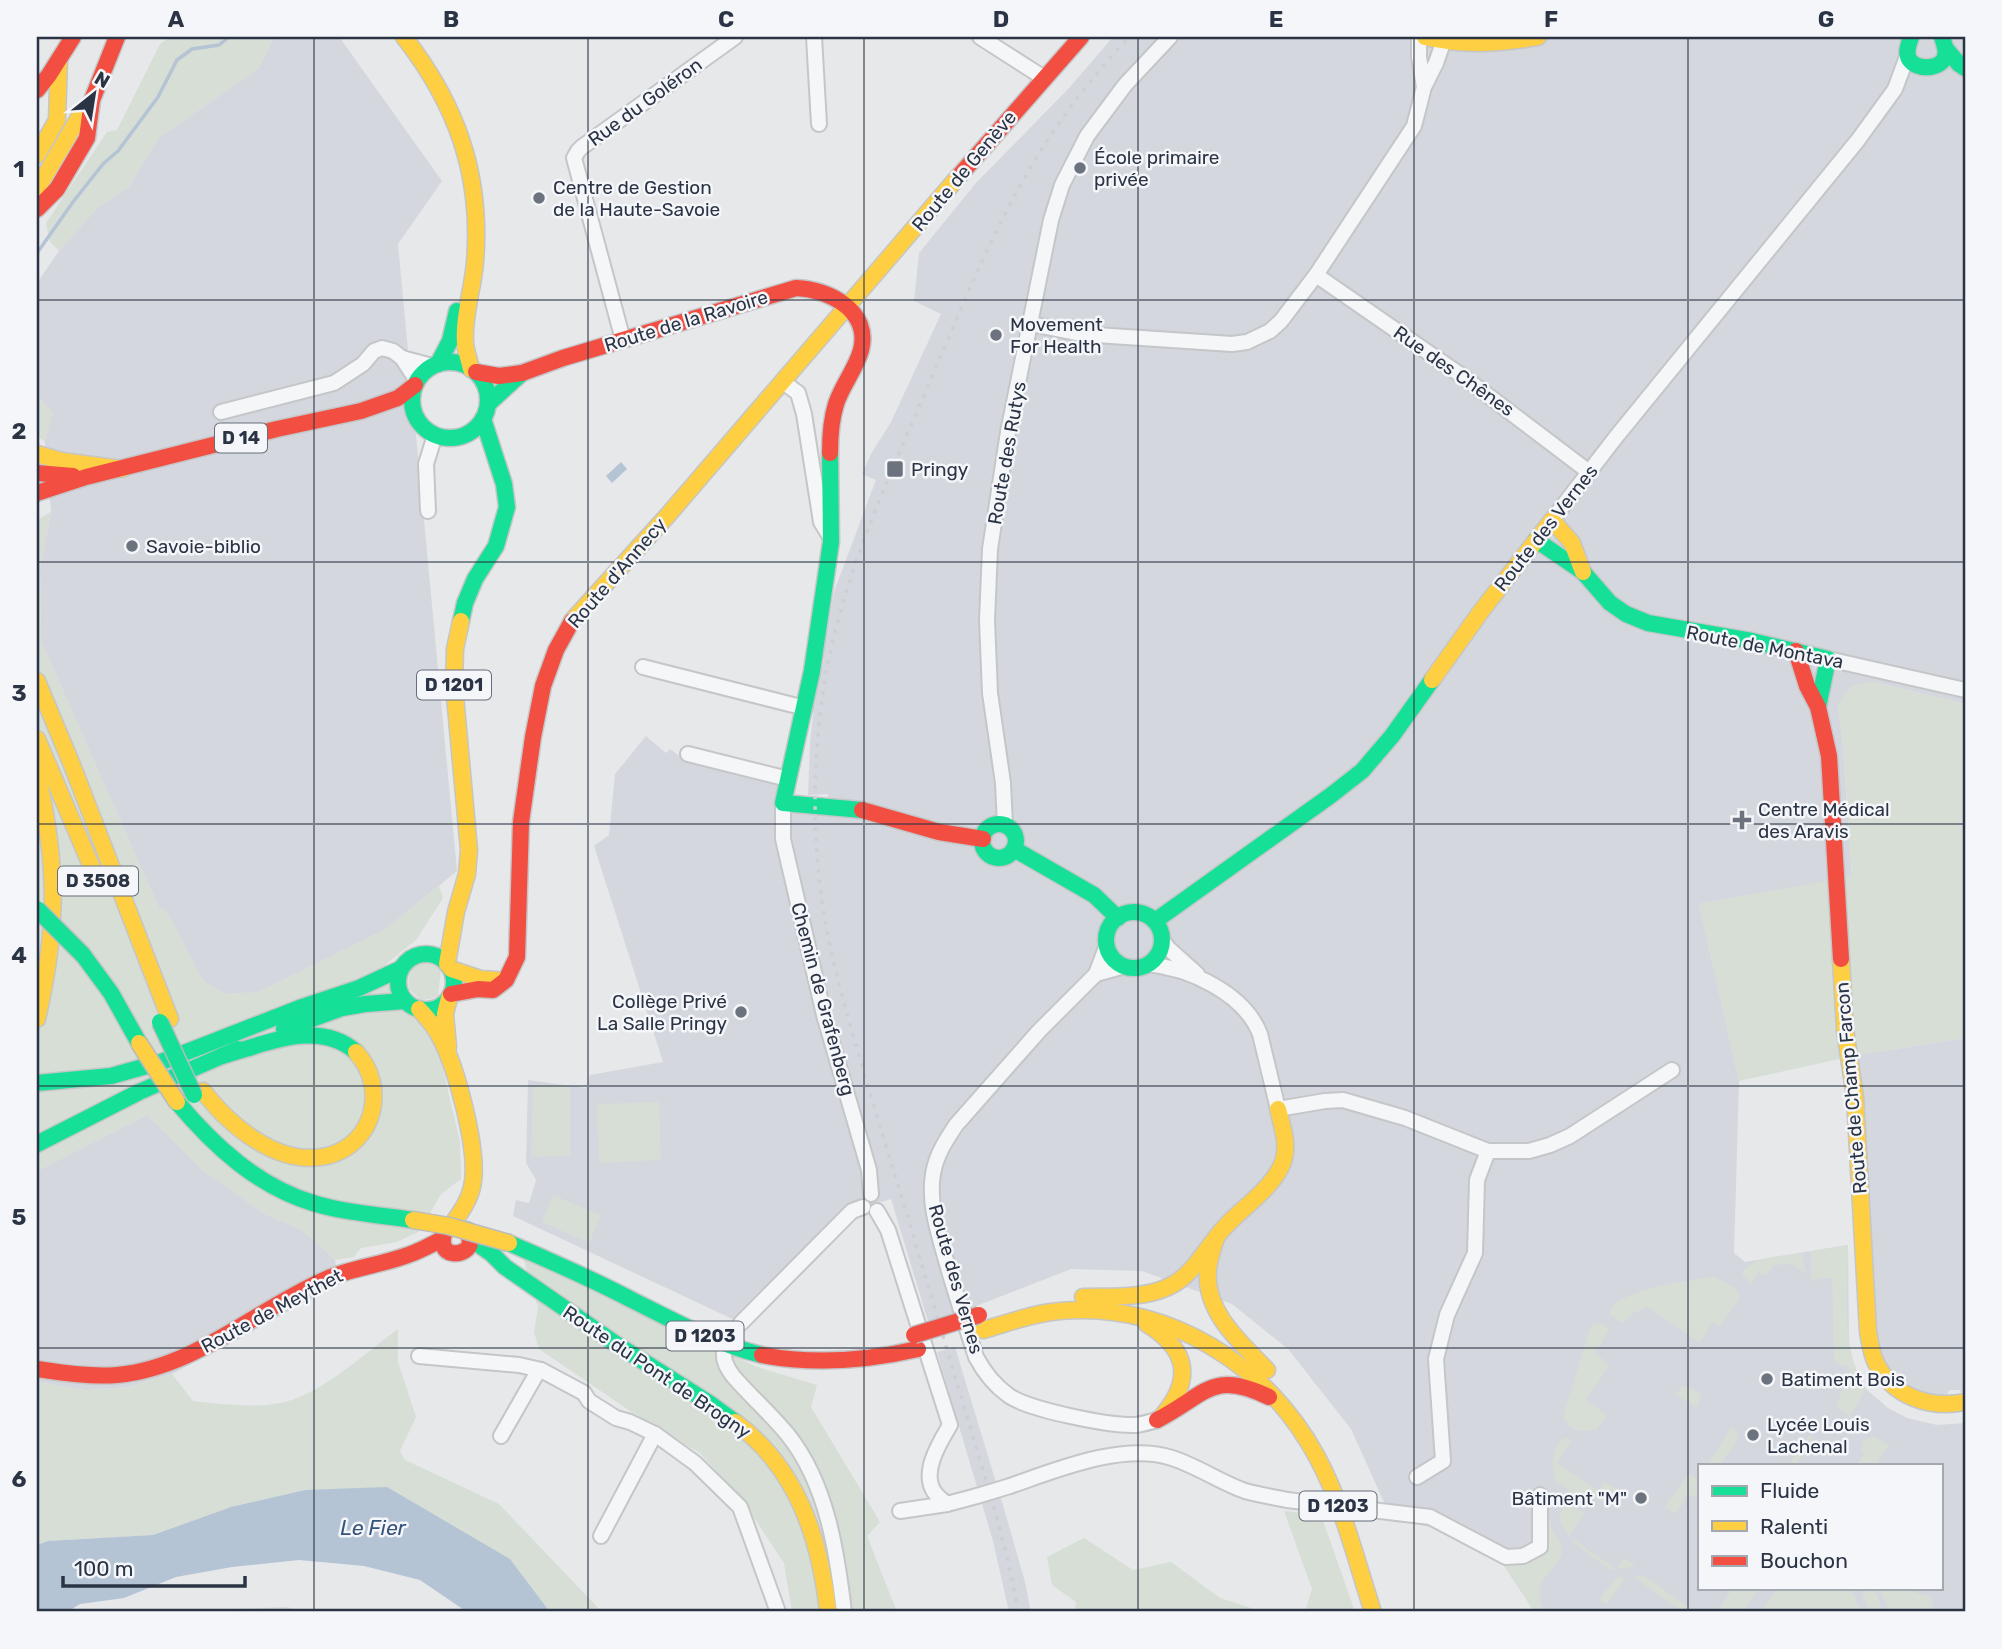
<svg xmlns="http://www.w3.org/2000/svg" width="2002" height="1649" viewBox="0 0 2002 1649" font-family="Rubik,sans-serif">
<rect width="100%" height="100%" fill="#e6e8ea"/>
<g fill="#d4d7dd" fill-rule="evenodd">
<polygon points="274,37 340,38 442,181 398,244 457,871 386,929 259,992 224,994 203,981 166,910 159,908 41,641 40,569 51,512 45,442 52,413 38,396 37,391 37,283 59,251 97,208 129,187 158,138 258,69"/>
<path d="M1113,37H1965V704L1875,682L1838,704L1843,746L1852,877L1699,904L1739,1081L1734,1253L1745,1262L1848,1245L1849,1343L1853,1363L1866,1389L1888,1408L1907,1418L1937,1425L1965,1423V1612H1535L1502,1563L1449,1531L1412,1523L1393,1522L1351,1429L1288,1349L1232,1304L1142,1271L1071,1269L976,1306L928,1321L891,1199L852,1211L741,1323L513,1216L516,1200L529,1203L536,1180L526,1163L528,1080L586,1088L590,1075L663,1062L594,846L609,835L615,774L646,736L666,753L670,749L682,758L786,785L811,815H828V794L808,795L810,743L815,697L824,659L820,657L835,589L876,480L862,474L871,454L891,422L941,314L914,301L919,253L976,183L1069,88ZM1699,1465H1941V1588H1699Z"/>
<polygon points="1965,1038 1965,1402 1960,1390 1949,1390 1947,1395 1925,1394 1903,1384 1887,1367 1876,1345 1857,1055"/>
<polygon points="147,1115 204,1171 265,1214 301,1229 335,1260 339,1283 237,1340 172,1374 127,1387 87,1390 37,1382 37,1171"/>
<polygon points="955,1347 1007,1519 1025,1582 1031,1612 1009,1612 993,1541 937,1352"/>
</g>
<g fill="#d6ded6">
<polygon points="170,37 274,37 258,69 158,138 129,187 97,208 59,251 50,242 46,223 107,132 117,130 160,44"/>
<polygon points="37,391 38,396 53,413 45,442 37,436"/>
<polygon points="51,512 40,569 41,641 159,908 166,910 203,981 224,994 259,992 386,929 439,886 443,898 416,940 386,964 398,1007 429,1029 440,1057 460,1142 461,1179 441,1194 420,1231 397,1242 361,1248 354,1257 335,1260 301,1229 265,1214 204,1171 147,1115 37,1171 37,520"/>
<path d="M1875,682L1965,704V1038L1857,1055L1739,1081L1699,904L1852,876L1843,746L1838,704C1850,685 1853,683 1875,682Z"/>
<path d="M423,962L430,963L441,969L438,996L429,999L421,1000L409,989C407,977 410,967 423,962Z"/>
<polygon points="533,1085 570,1085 570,1156 531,1157"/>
<polygon points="659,1102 661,1160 599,1163 597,1104"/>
<polygon points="553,1195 601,1215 589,1243 542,1222"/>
<path d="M1848,1245C1848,1292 1840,1349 1866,1389L1851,1414L1852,1415L1850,1418L1836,1406L1849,1371L1848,1365L1842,1366L1834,1361L1832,1278H1819L1816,1281L1811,1278V1251Z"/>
<path d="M1802,1253L1806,1274L1790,1263L1773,1266L1766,1276L1759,1272L1751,1284L1742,1274C1751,1256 1784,1256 1802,1253Z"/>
<polygon points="523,1257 757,1367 817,1385 811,1407 880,1522 867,1536 897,1612 792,1612 784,1563 741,1498 700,1453 630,1411 539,1349 534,1332 538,1307"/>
<path d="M1713,1276L1734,1287L1739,1293V1300L1720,1326L1712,1323L1700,1343L1648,1307L1633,1313L1623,1323L1610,1315L1611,1307C1633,1287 1684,1282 1713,1276Z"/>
<path d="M1595,1323H1601L1610,1329L1595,1353L1610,1365L1586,1400L1607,1415L1597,1429C1581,1433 1571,1432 1563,1417L1590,1327Z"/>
<path d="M398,1329V1362L416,1417L400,1451L405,1460L499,1504L602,1612H550L510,1559L305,1490L231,1507L153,1535L48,1541L37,1545V1382L87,1390L127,1387L172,1374L193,1401C221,1404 257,1409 285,1402C324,1392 365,1353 398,1329Z"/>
<polygon points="1687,1386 1700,1394 1700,1400 1696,1408 1676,1394 1682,1387"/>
<path d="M1731,1427L1738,1431C1739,1443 1727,1456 1719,1465H1707Z"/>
<polygon points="1809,1435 1813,1438 1796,1465 1788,1465"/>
<polygon points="1874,1436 1889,1446 1876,1465 1852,1465 1858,1463 1864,1454 1861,1451 1863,1441"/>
<path d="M1565,1438L1570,1439L1571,1442L1557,1463L1598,1491L1605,1482L1617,1489L1606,1504L1595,1497L1589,1504L1557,1482C1550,1470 1551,1444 1565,1438Z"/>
<polygon points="1689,1473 1699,1480 1699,1493 1697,1495 1685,1497 1683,1504 1675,1514 1664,1507"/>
<path d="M1563,1506L1573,1507L1585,1513L1569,1536L1616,1569L1624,1558L1636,1566L1612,1570C1588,1553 1571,1547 1559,1518Z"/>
<path d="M1547,1507C1549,1515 1550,1526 1554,1533C1557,1538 1561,1542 1562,1548C1565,1570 1525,1577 1545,1612H1534L1503,1563L1541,1549Z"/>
<polygon points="1284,1511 1321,1515 1355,1612 1305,1612 1312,1589"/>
<polygon points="1084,1538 1133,1570 1171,1562 1220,1598 1263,1612 1075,1612 1076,1602 1052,1585 1047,1557"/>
<polygon points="1645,1576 1695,1612 1683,1612 1633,1577"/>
<polygon points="1617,1577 1626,1578 1607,1604 1601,1601 1601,1597"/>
<polygon points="1733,1588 1760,1588 1743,1612 1717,1612"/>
<polygon points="1778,1588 1847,1588 1854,1595 1861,1612 1760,1612"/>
<polygon points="1870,1588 1873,1588 1880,1602 1882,1612 1870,1612 1862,1594"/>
<polygon points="1879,1588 1899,1588 1931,1597 1934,1604 1929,1611 1927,1610 1926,1612 1887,1612 1887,1606"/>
<polygon points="287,1607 307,1612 208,1612 235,1609"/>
</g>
<g fill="#b4c4d5">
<polygon points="621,462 627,469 612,483 606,476"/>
<polygon points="387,1487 510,1559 550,1612 467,1612 420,1580 364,1566 299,1560 232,1567 176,1577 124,1598 80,1604 67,1612 37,1612 37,1545 48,1541 153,1535 231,1507 305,1490"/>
</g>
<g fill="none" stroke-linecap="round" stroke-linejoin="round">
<polyline stroke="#b4c4d5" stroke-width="3.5" points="37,253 73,202 103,164 118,151 158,97 177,60 192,49 219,45 229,37"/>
<defs>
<g id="street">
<polyline points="814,37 819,124"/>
<polyline points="980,37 1044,78"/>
<polyline points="1419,37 1419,57 1424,87"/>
<polyline points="1316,275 1465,378 1589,472"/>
<polyline points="1031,324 1081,334 1232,344 1247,342 1270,331 1281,321 1316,275 1414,126 1424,87 1436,63 1445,37"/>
<polyline points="623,340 574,158 578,151 582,147 735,37"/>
<polyline points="402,358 432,366"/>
<polyline points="783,382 798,393 804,414 821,522 831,538"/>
<polyline points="221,412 334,383 363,364 374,351 382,348 393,351 402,358 417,381"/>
<polyline points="428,511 426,464 435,435"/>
<polyline points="1552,520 1616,437 1858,140 1895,89 1908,54"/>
<polyline points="1828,659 1965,690"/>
<polyline points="643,667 805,708"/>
<polyline points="688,754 788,779"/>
<polyline points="783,803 783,839 824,1015 869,1170 871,1194"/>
<polyline points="1005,826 1003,783 990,693 987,620 990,549 1008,432 1051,220 1062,185 1087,136 1125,85 1170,37"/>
<polyline points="1162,940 1168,948 1197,974"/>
<path d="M1107,945L1096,974L1039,1031L956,1125C946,1140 936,1155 933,1174C928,1204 939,1235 947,1264C956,1295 966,1326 976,1357C984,1372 994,1385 1008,1395C1028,1410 1110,1426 1136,1425C1143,1424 1150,1422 1157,1420"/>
<path d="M1147,964C1189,968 1244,993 1260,1034L1278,1109L1325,1101L1343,1100L1405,1118L1488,1151H1529L1550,1145L1570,1136L1672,1070"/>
<polyline points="1096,974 1125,966"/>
<path d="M877,1211L888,1230L950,1425C940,1442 920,1473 935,1493C938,1497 943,1501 947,1504"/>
<polyline points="741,1323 852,1211 863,1207"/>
<path d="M724,1352C723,1361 727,1368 733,1376C750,1396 771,1414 788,1435C827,1484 837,1552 844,1612"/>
<polyline points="419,1356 519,1365 541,1370"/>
<polyline points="501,1436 537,1373 541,1370 584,1393 589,1401 616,1418 630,1422 655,1434"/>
<polyline points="1417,1477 1443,1461 1436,1359 1447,1315 1475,1253 1477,1180 1488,1151"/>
<path d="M1010,1486C1056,1470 1123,1442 1172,1458C1197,1466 1220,1482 1245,1491C1259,1495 1274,1497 1287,1500"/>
<polyline points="900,1511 947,1504 977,1496"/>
<polyline points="1397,1513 1430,1517 1506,1557 1523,1556 1540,1547 1540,1495"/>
<polyline points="601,1536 655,1434 695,1463 740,1507 778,1612"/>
</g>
<g id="fast">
<path d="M1911,37C1909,44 1905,52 1909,59C1916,70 1937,70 1944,59C1948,52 1944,44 1942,37"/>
<polyline points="1946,49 1959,64 1965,68"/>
<circle cx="450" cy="400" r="38"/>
<polyline points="438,364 450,341 457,311"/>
<polyline points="488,404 522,373"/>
<polyline points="830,453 831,542 812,671 783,803 862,810"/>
<polyline points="1536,540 1583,572 1610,603 1626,614 1648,623 1752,641 1828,659 1818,707"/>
<polyline points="461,621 465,603 475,579 496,546 507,507 504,484 483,419"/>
<circle cx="999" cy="841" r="17"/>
<polyline points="1014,849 1094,895 1118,918"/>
<circle cx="1134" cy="940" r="28"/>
<polyline points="1155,921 1330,796 1362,771 1392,736 1432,680"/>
<circle cx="426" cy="982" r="28"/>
<polyline points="83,955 111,993 139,1043"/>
<polyline points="284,1029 342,1008 365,1004 405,1001"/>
<path d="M222,1056C264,1045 318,1018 356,1052"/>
<polyline points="37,1083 111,1076 161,1062 302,1007 359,988 400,969"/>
<path d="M177,1102C214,1146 257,1186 313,1203C345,1213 380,1215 413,1220"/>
<polyline points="37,1144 139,1092 238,1049"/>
<polyline points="471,1239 492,1254 505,1267 616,1344 709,1403 735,1422"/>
<path d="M509,1243C551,1261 592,1279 632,1300C674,1321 716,1344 762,1355"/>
</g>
<g id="slow">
<path d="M404,37C457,105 482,175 475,262C473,289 463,316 465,343C466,352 469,360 471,369"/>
<path d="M1425,37C1464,46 1499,44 1538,37"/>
<polyline points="37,155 57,120 59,59"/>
<polyline points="37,189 84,109"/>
<polyline points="37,454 62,461 122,469"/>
<polyline points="572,621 668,515 959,176"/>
<polyline points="1432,680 1482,610 1552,520 1572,543 1583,572"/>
<polyline points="37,681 72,765 170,1019"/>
<polyline points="37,739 99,884"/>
<path d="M37,774C58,865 58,928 37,1019"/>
<path d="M1841,959L1845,1030L1855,1097L1868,1331C1870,1342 1871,1353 1876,1363C1893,1397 1930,1409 1965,1402"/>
<polyline points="447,964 456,912 467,874 469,850 454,685 455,649 461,621"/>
<polyline points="451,969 481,979 497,980"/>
<path d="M419,1009C426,1017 434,1025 439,1035C456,1065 480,1153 472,1187C469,1201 460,1213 452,1225"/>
<polyline points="448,1047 445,1014 449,998"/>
<path d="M203,1091C230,1126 278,1167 327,1156C375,1144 388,1087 356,1052"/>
<path d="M1216,1238C1213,1248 1209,1259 1208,1270C1204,1312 1241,1343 1267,1370"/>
<path d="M1083,1297C1110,1296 1142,1299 1168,1287C1193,1276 1205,1249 1223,1229C1242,1207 1272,1190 1283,1162C1289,1145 1282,1126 1278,1109"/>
<path d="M1147,1324C1187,1349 1194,1378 1163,1415"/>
<path d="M983,1330C1008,1323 1034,1313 1060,1311C1168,1302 1267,1364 1317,1457C1343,1505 1356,1560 1373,1612"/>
<path d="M735,1422C797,1468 820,1538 828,1612"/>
</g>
<g id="jam">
<polyline points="37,90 49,75 73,37"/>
<polyline points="959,176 1081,37"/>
<polyline points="37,209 57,189 87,138 92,100 117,37"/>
<path d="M476,372L499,376L522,373L563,358L796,288C829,289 871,311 861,350C856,369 842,385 836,404C831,420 830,437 830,453"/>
<polyline points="37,473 73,476"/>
<polyline points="37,493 86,477 277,429 361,411 398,398 415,385"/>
<polyline points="1796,651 1807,686 1818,707 1829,756 1841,959"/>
<polyline points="862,810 939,832 983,839"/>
<polyline points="451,994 478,989 493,990 506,980 517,957 521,822 533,737 543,686 556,650 572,621"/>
<path d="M446,1229C432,1261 470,1257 470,1242C470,1240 468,1232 467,1230"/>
<path d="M762,1355C815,1365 866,1361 918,1349"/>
<path d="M37,1369C64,1373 90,1377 117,1375C195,1368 257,1309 326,1279C352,1268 381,1265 408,1255C420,1251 431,1245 442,1239"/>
<path d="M1157,1420C1206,1395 1212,1369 1269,1397"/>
</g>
</defs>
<use href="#street" stroke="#c4c6c8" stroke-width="18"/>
<use href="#fast" stroke="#c4c6c8" stroke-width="19"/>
<use href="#slow" stroke="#c4c6c8" stroke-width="19"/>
<use href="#jam" stroke="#c4c6c8" stroke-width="19"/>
<use href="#street" stroke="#f5f6f7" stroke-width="14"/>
<use href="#fast" stroke="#16e098" stroke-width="16"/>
<use href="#slow" stroke="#ffcf43" stroke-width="16"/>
<use href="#jam" stroke="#f24e42" stroke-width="16"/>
<path stroke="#cecfd2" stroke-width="3.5" stroke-dasharray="3.5 7" stroke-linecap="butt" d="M1018,1612C1006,1540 983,1471 962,1400C935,1309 908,1217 880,1126C861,1061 840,997 827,931C811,848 812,762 825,679C842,579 885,486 925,393C956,321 985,247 1024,179C1053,127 1089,80 1129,37"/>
<defs>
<g id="street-bridge">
<polyline points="977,1496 1010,1486"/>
<polyline points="1287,1500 1397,1513"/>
</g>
<g id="fast-bridge">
<polyline points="37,909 83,955"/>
<polyline points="160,1022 194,1095"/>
</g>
<g id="slow-bridge">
<polyline points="139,1043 177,1102"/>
<polyline points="413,1220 449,1226 509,1243"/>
</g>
<polyline id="jam-bridge" points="914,1335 979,1315"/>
</defs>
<use href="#street-bridge" stroke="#c4c6c8" stroke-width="18" stroke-linecap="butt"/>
<use href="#fast-bridge" stroke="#b8bbbf" stroke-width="19" stroke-linecap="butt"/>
<use href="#slow-bridge" stroke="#b8bbbf" stroke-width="19" stroke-linecap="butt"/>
<use href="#jam-bridge" stroke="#b8bbbf" stroke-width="19" stroke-linecap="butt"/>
<use href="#street-bridge" stroke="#f5f6f7" stroke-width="14"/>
<use href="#fast-bridge" stroke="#16e098" stroke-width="16"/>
<use href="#slow-bridge" stroke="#ffcf43" stroke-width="16"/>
<use href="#jam-bridge" stroke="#f24e42" stroke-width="16"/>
</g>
<path fill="none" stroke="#2b3445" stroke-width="2" stroke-opacity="0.55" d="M314,37V1612M588,37V1612M864,37V1612M1138,37V1612M1414,37V1612M1688,37V1612M37,300H1965M37,562H1965M37,824H1965M37,1086H1965M37,1348H1965"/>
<g fill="#6c737f" stroke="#f4f6f9" stroke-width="2.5">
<circle cx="1080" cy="168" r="7"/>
<circle cx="539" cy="198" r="7"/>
<circle cx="996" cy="335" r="7"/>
<rect x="886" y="460" width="18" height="18" rx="3.5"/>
<circle cx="132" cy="546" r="7"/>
<path d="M1738.5 809.5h7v7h7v7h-7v7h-7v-7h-7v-7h7z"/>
<circle cx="741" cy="1012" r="7"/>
<circle cx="1767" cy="1379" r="7"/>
<circle cx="1753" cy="1435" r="7"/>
<circle cx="1641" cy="1498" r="7"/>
</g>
<g text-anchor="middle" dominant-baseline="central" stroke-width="5" stroke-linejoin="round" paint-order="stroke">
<g fill="#f4f6f9" stroke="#676e7b" stroke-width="2">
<rect x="215" y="423.5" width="52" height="29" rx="5"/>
<rect x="417" y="670.5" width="74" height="29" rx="5"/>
<rect x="58" y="866.5" width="80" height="29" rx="5"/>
<rect x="666.5" y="1321.5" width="77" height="29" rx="5"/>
<rect x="1299.5" y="1491.5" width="77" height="29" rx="5"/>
</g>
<g font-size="18" font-weight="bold" fill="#2b3445">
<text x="241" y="438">D 14</text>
<text x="454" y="685">D 1201</text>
<text x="98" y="881">D 3508</text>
<text x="705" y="1336">D 1203</text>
<text x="1338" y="1506">D 1203</text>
</g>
<g font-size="19" fill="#2b3445" stroke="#f4f6f9">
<text transform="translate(645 102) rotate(-36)">Rue du Goléron</text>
<text transform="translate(964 171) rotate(-50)">Route de Genève</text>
<text transform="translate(686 321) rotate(-17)">Route de la Ravoire</text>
<text transform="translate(1454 371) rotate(35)">Rue des Chênes</text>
<text transform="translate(1007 453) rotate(-80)">Route des Rutys</text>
<text transform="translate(1546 528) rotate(-52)">Route des Vernes</text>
<text transform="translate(617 573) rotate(-49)">Route d'Annecy</text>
<text transform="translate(1765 647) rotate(11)">Route de Montava</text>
<text transform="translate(823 999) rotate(75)">Chemin de Grafenberg</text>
<text transform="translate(1851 1088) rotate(-95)">Route de Champ Farcon</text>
<text transform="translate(956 1279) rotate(74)">Route des Vernes</text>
<text transform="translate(272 1311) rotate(-28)">Route de Meythet</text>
<text transform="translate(657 1372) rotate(34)">Route du Pont de Brogny</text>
</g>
<g font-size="19" fill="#2b3445" stroke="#f4f6f9" text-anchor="start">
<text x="1094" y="157">École primaire<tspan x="1094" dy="22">privée</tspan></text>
<text x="553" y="187">Centre de Gestion<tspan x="553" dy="22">de la Haute-Savoie</tspan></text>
<text x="1010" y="324">Movement<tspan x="1010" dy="22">For Health</tspan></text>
<text x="911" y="469">Pringy</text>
<text x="146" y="546">Savoie-biblio</text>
<text x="1758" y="809">Centre Médical<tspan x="1758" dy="22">des Aravis</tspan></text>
<text x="727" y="1001" text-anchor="end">Collège Privé<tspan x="727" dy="22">La Salle Pringy</tspan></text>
<text x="1781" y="1379">Batiment Bois</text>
<text x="1767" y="1424">Lycée Louis<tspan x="1767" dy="22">Lachenal</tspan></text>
<text x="1627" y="1498" text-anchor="end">Bâtiment "M"</text>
</g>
<g font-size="21" font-style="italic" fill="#34527a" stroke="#f4f6f9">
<text x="373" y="1527">Le Fier</text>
</g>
</g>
<rect width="2002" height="1649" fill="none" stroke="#f4f6f9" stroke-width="77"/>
<rect x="1698" y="1464" width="245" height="126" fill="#f4f6f9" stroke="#a4a8b1" stroke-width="2"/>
<rect x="1712" y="1486" width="35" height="10" fill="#16e098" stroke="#a4a8b1" stroke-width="2"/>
<text x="1760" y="1498" font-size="21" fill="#2b3445">Fluide</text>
<rect x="1712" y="1521" width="35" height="10" fill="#ffcf43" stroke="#a4a8b1" stroke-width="2"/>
<text x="1760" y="1534" font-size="21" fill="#2b3445">Ralenti</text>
<rect x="1712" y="1556" width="35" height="10" fill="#f24e42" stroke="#a4a8b1" stroke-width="2"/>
<text x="1760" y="1568" font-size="21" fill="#2b3445">Bouchon</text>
<g transform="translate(94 94) rotate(30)" stroke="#f4f6f9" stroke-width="5" paint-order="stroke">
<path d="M0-5L12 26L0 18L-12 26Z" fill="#2b3445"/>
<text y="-10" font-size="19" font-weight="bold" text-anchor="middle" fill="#2b3445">N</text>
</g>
<path d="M63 1576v10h182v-10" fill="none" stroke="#2b3445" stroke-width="3.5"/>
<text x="74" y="1576" font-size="21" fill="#2b3445" stroke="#f4f6f9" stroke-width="5" paint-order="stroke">100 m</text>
<rect x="38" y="38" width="1926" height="1572" fill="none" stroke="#2b3445" stroke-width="2.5"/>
<g font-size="23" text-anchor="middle" font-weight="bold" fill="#2b3445">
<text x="176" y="27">A</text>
<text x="451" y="27">B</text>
<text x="726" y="27">C</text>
<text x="1001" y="27">D</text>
<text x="1276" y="27">E</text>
<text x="1551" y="27">F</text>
<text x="1826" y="27">G</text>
<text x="19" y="177">1</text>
<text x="19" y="439">2</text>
<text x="19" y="701">3</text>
<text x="19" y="963">4</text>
<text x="19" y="1225">5</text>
<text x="19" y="1487">6</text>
</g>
</svg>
